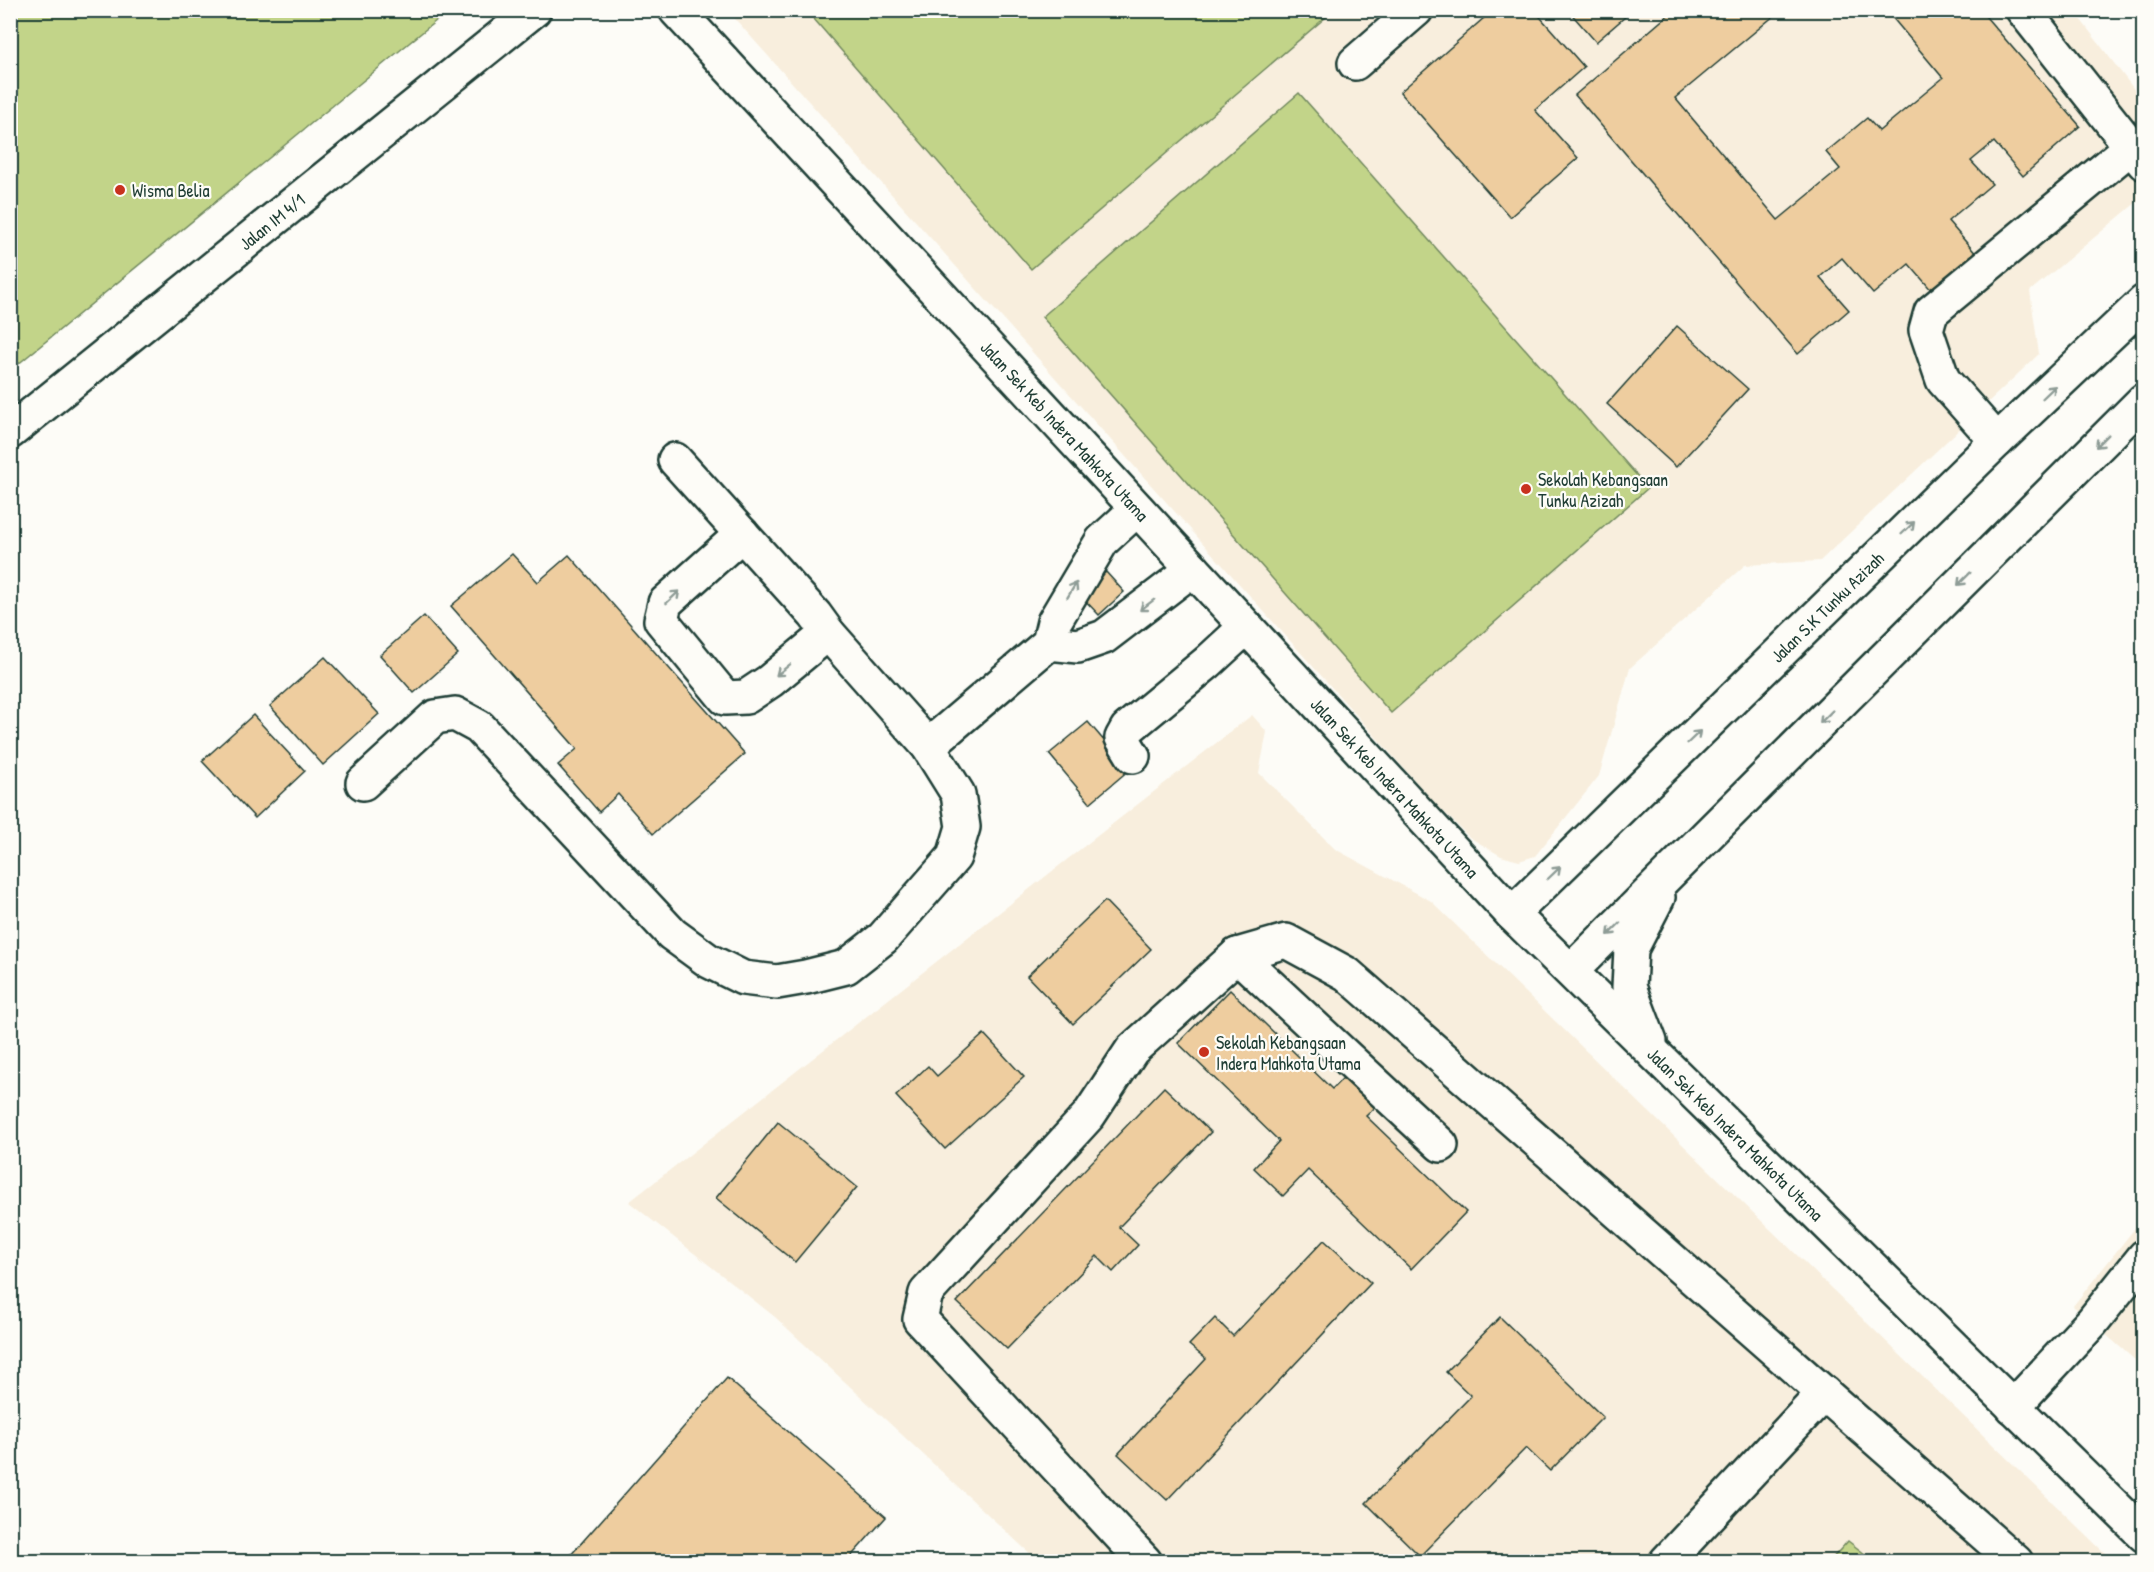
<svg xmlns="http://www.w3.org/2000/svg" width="2154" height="1572" viewBox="0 0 2154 1572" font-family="'Patrick Hand',sans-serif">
<rect width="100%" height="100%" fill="#fdfcf7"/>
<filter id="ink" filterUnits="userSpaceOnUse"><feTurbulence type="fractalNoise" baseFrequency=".0167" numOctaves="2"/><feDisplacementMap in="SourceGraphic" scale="12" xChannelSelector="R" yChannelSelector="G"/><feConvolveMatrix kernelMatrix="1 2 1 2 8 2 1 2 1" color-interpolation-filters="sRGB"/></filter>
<g filter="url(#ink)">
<g fill="#f8eedd">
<polygon points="728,11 2074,11 2143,101 2143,197 2030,291 2039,354 1820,561 1745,565 1630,668 1599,776 1535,856 1519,861 1501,856 1469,837 1433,801"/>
<polygon points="1252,715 1267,732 1259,773 1335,849 1431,901 2113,1561 1038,1561 775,1317 629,1202"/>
<polygon points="2143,1218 2143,1367 2073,1306"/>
</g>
<g fill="#c2d489" stroke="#70885e" stroke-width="1.5">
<polygon points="11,10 448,10 448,11 11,370"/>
<polygon points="807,11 1333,11 1031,269"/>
<polygon points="1299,93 1648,488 1391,713 1042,317"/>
<polygon points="1848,1541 1874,1561 1830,1561"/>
</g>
<g fill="#eecd9f" stroke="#1f3d34" stroke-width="1.5">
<polygon points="1493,10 1534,10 1584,67 1535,110 1578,158 1510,217 1400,92"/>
<polygon points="1568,10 1633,10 1596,42"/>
<polygon points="1674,10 1781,10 1675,98 1778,220 1840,169 1826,152 1867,118 1879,131 1943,78 1886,10 1980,10 2080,126 2023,176 1994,142 1971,161 1992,184 1948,221 1983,262 1939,299 1909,264 1873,294 1842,258 1820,277 1849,310 1798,354 1575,95"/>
<polygon points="1677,326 1748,389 1676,467 1607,404"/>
<polygon points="512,554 538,582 569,555 745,754 653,834 618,794 599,812 558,765 577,749 451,606"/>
<polygon points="1106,572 1124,592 1099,615 1080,595"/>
<polygon points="424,616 458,654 414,693 380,655"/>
<polygon points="325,657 379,714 323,765 270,706"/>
<polygon points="253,715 305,771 255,818 202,761"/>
<polygon points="1088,722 1129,770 1090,803 1049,754"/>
<polygon points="1105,901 1151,949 1073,1024 1027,976"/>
<polygon points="1230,990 1332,1089 1354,1067 1386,1097 1366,1116 1466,1212 1411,1269 1308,1170 1283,1196 1254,1168 1279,1141 1178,1043"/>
<polygon points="984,1034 1024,1077 945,1149 896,1096 928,1066 937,1076"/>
<polygon points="1164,1087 1211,1132 1119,1227 1138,1245 1113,1272 1097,1256 1007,1349 957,1302"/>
<polygon points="778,1122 857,1187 795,1262 716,1198"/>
<polygon points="1324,1240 1371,1283 1167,1500 1118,1454 1206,1359 1189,1345 1215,1318 1233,1336"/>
<polygon points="1500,1317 1603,1417 1550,1471 1526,1448 1420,1556 1366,1503 1471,1396 1446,1372"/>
<polygon points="727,1378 886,1517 846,1562 574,1562 569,1557"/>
</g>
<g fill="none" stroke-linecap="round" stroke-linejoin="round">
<defs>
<g id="minor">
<path id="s1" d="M676,10L1512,914L2144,1535"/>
<polyline points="2023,10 2144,163"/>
<polyline points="1355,63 1416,10"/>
<path id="s2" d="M10,432L534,10"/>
<polyline points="1997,441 1943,380 1926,330 1931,312 2131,147"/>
<polyline points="742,534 665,603 661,620 725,698 746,697 770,681 828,633"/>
<polyline points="1049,643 1078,646 1104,637 1193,569"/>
<polyline points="928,746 1049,643 1054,622 1102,541 1137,509"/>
<polyline points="1133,756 1122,738 1127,729 1208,662 1246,627"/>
<polyline points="363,783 435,717 455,714 479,727 672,934 709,961 743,978 777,982 806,977 846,967 883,938 954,857 963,827 958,794 928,746 828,633 815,615 675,460"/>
<path id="s3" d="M1512,914L1997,441L2144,302"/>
<polyline points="1237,955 1441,1145"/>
<polyline points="1571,971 2144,400"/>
<polyline points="1650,1042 1629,987 1631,949 1658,897"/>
<polyline points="2013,1407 2092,1322 2144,1257"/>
<polyline points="1145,1562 920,1319 926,1293 1089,1115 1132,1050 1237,955 1286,941 1347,974 2016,1562"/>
<polyline points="1666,1562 1824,1393"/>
</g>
</defs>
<use href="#minor" stroke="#1f3d34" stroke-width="38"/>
<use href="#minor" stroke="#fdfcf7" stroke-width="33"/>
</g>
<defs><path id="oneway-shaft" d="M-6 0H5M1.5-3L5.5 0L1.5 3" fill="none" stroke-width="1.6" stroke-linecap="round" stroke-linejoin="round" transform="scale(1.5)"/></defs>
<g stroke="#8e9c96">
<use href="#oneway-shaft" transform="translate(2049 392) rotate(-44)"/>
<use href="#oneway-shaft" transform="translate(2102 441) rotate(135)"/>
<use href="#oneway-shaft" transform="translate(1908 528) rotate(-44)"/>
<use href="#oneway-shaft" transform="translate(1964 579) rotate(135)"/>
<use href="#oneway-shaft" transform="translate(1072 590) rotate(-59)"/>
<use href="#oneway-shaft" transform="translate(673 597) rotate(-43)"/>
<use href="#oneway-shaft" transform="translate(1147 605) rotate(143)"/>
<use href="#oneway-shaft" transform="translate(783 670) rotate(141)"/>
<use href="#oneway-shaft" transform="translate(1826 717) rotate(135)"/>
<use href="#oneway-shaft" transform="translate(1694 737) rotate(-44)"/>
<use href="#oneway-shaft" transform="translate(1554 873) rotate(-44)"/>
<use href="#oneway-shaft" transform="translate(1614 929) rotate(135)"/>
</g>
</g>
<g fill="#c8321e" stroke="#fdfcf7" stroke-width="2">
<circle cx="120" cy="190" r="6"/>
<circle cx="1526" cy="489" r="6"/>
<circle cx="1204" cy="1052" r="6"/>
</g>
<g text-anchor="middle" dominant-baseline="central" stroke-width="4.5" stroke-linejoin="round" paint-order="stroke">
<g font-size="18" fill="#1f3d34" stroke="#fdfcf7" text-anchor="start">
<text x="132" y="190">Wisma Belia</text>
<text x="1538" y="479">Sekolah Kebangsaan<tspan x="1538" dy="21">Tunku Azizah</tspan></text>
<text x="1216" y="1042">Sekolah Kebangsaan<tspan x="1216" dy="21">Indera Mahkota Utama</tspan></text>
</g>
<g font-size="18" fill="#1f3d34" stroke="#fdfcf7">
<text stroke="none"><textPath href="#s2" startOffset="336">Jalan IM 4/1</textPath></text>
<text stroke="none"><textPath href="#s1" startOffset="573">Jalan Sek Keb Indera Mahkota Utama</textPath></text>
<text stroke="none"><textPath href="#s3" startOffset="440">Jalan S.K Tunku Azizah</textPath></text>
<text stroke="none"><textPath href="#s1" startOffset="1059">Jalan Sek Keb Indera Mahkota Utama</textPath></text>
<text stroke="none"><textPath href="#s1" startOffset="1545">Jalan Sek Keb Indera Mahkota Utama</textPath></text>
</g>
</g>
<rect width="2154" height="1572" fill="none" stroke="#fdfcf7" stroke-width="36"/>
<rect x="18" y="18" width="2118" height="1536" fill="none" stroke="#1f3d34" stroke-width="2" filter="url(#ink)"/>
</svg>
